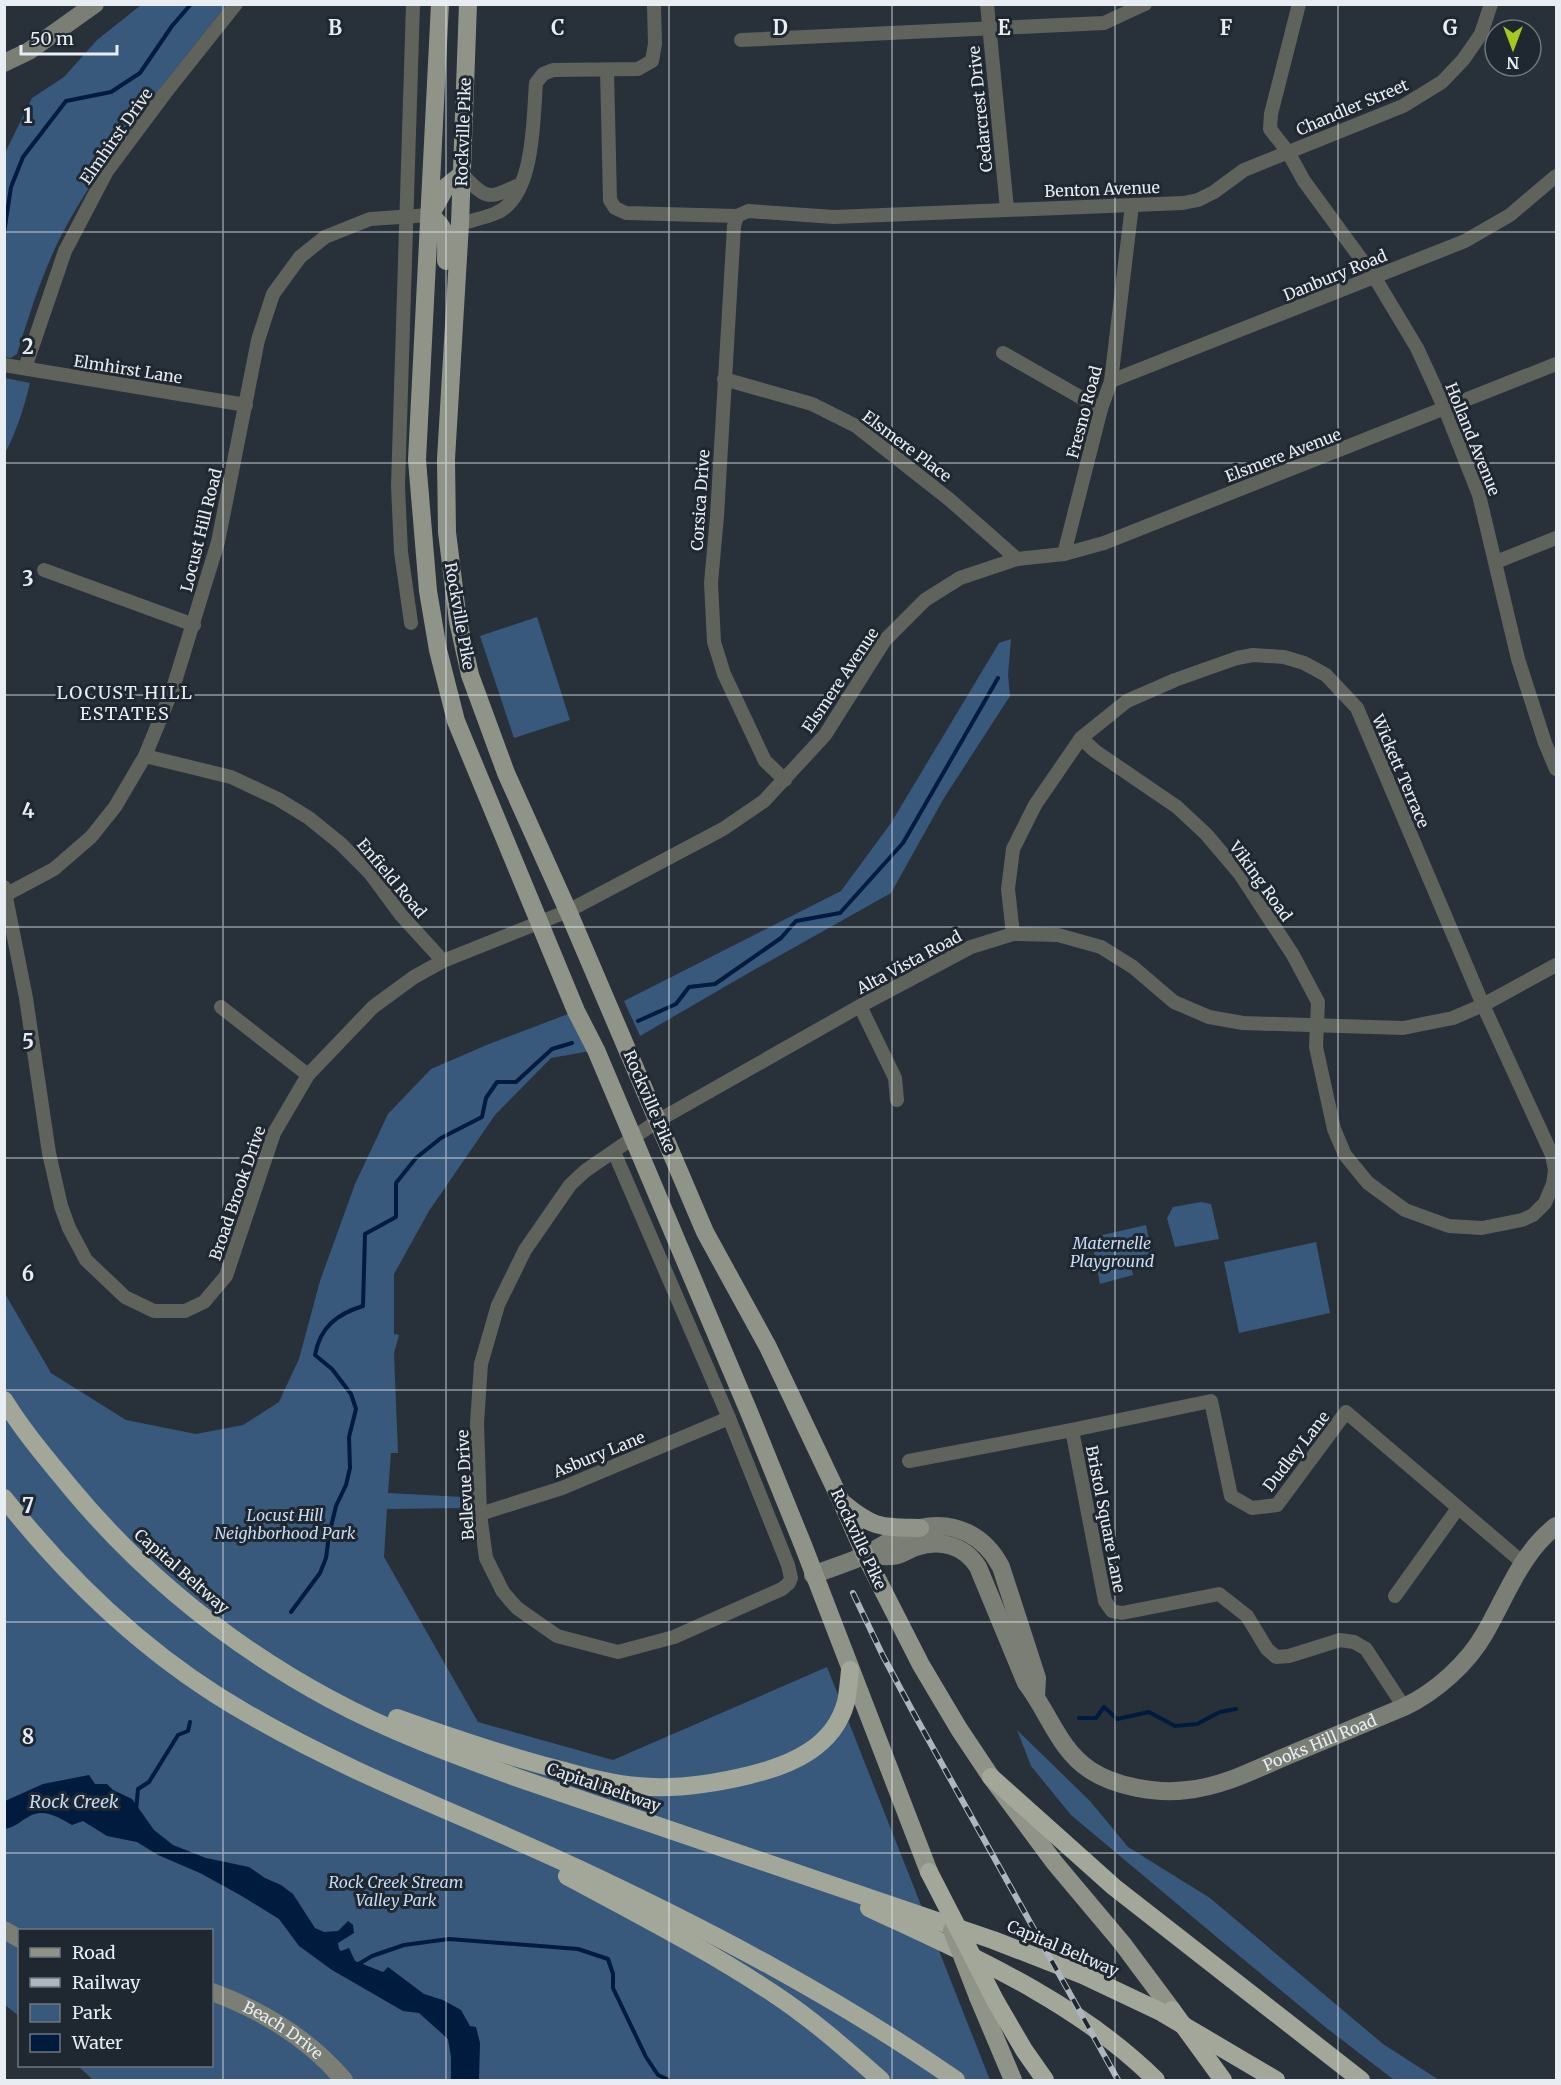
<svg xmlns="http://www.w3.org/2000/svg" width="1561" height="2085" viewBox="0 0 1561 2085" font-family="Merriweather,serif">
<rect width="100%" height="100%" fill="#28303a"/>
<g fill="#38587c">
<path d="M141,5H226C172,75 112,144 68,223C45,264 31,309 17,354L11,358L5,357V153L32,98L64,77L97,40Z"/>
<path d="M5,378L30,383C24,408 17,430 5,453Z"/>
<polygon points="537,617 570,720 514,738 480,636"/>
<polygon points="1011,639 1008,675 1010,696 944,798 891,893 752,971 640,1036 624,1001 841,891 891,823 999,643"/>
<polygon points="576,1011 596,1050 551,1058 495,1115 429,1211 394,1274 394,1334 399,1335 394,1353 398,1453 391,1453 388,1493 463,1497 464,1508 387,1509 384,1557 478,1722 613,1760 827,1667 990,2080 93,2080 78,2066 212,2066 212,1930 20,1930 19,2016 5,2005 4,1292 51,1373 126,1420 196,1434 243,1425 279,1402 283,1393 299,1359 320,1281 355,1184 388,1114 431,1069 489,1044"/>
<polygon points="1201,1202 1211,1204 1219,1239 1175,1247 1167,1218 1173,1207"/>
<polygon points="1146,1225 1152,1253 1129,1259 1133,1275 1100,1284 1093,1248 1098,1236"/>
<polygon points="1316,1242 1330,1313 1239,1333 1224,1262"/>
<polygon points="1017,1730 1090,1801 1128,1847 1210,1898 1383,2044 1439,2080 1394,2080 1324,2026 1219,1939 1071,1815 1031,1766"/>
</g>
<path fill="#001b3d" d="M89,1775L95,1784H107L113,1790L132,1799L154,1830L173,1845L206,1858L249,1867L265,1878L281,1885L293,1894L315,1928L324,1932L338,1931L348,1921L353,1925L354,1933L338,1943L339,1949L341,1951L349,1948L355,1961L383,1972L388,1967L424,1994L443,2000L461,2010L470,2026L476,2027L480,2043L479,2080H451V2057L448,2039L419,2013L403,2011L332,1970L299,1946L279,1919L240,1895L200,1873L158,1855L137,1842L107,1836L83,1821L72,1825C60,1818 44,1808 30,1816C20,1821 16,1827 5,1829V1801L43,1784Z"/>
<g fill="none" stroke-linecap="round" stroke-linejoin="round">
<g stroke="#001b3d" stroke-width="4">
<polyline points="4,233 11,187 23,157 66,101 111,92 140,73 172,26 191,4"/>
<polyline points="638,1021 676,1004 689,987 715,984 781,938 796,921 840,913 903,843 998,678"/>
<path d="M291,1612L320,1573L326,1558L329,1535L336,1506L346,1485L350,1468L349,1437L356,1409L351,1394L332,1369L315,1355C320,1327 337,1314 363,1306L365,1234L396,1217V1183L416,1158L441,1138L482,1117L486,1098L497,1082H516L552,1049L572,1043"/>
<polyline points="1079,1718 1096,1718 1104,1707 1117,1719 1149,1712 1175,1726 1197,1724 1220,1712 1236,1709"/>
<polyline points="136,1811 138,1789 149,1782 178,1735 188,1731 190,1722"/>
<polyline points="357,1965 372,1956 404,1945 449,1939 578,1949 608,1959 613,1974 613,1988 646,2057 658,2075 669,2080"/>
</g>
<g stroke="#60625c" stroke-width="14">
<polyline points="987,4 1007,209"/>
<polyline points="1299,4 1271,114 1270,129 1288,152 1304,181 1375,278 1417,348 1445,409 1479,495 1518,659 1545,743 1556,769"/>
<polyline points="741,40 1104,23 1145,4"/>
<polyline points="607,70 610,200 615,208 626,213 737,216"/>
<path d="M462,174C488,201 488,199 521,184"/>
<path d="M460,224C472,220 485,218 496,213C535,197 533,118 536,83L543,74L553,70L638,69L652,61L655,44L654,6"/>
<polyline points="1003,353 1101,409"/>
<polyline points="4,365 246,405"/>
<polyline points="25,368 65,251 107,171 166,92 236,4"/>
<polyline points="724,379 812,404 856,426 950,500 1017,559"/>
<polyline points="1111,381 1465,241 1510,215 1556,176"/>
<polyline points="1064,554 1101,409 1111,381 1132,205"/>
<polyline points="1496,562 1556,538"/>
<polyline points="44,570 194,625"/>
<polyline points="411,623 401,552 398,486 413,4"/>
<polyline points="145,756 231,777 278,799 309,818 341,844 370,873 401,915 443,961"/>
<polyline points="785,780 765,761 724,674 714,642 711,583 717,516 734,226 737,216 748,211 834,217 1183,203 1198,200 1214,192 1244,170 1403,106 1442,82 1463,60 1481,34 1491,4"/>
<polyline points="4,887 26,998 49,1153 61,1206 69,1228 86,1260 125,1297 154,1311 185,1311 204,1302 226,1276 274,1133 308,1075 373,1007 414,977 443,961 568,911 723,829 764,801 825,735 885,640 925,600 960,578 1017,559 1064,554 1104,543 1556,364"/>
<polyline points="7,894 54,869 91,837 115,807 145,756 173,688 218,542 258,340 273,294 300,257 325,237 370,219 430,215"/>
<polyline points="1013,934 1008,889 1013,849 1035,805 1081,738 1127,701 1175,680 1237,658 1253,655 1284,657 1304,663 1326,675 1357,708 1483,1005 1552,1155 1555,1170 1553,1184 1545,1203 1533,1215 1522,1220 1482,1228 1449,1226 1405,1210 1368,1183 1345,1155 1334,1129 1316,1047 1318,1002 1293,955 1240,874 1206,834 1177,807 1095,751 1081,738"/>
<polyline points="860,1006 895,1078 897,1100"/>
<polyline points="221,1007 308,1075"/>
<polyline points="614,1152 729,1418 788,1565 791,1578 789,1583 782,1589 674,1637 618,1652 557,1636 517,1608 503,1592 486,1558 480,1514 477,1423 481,1364 498,1305 525,1250 570,1185 585,1171 659,1120 860,1006 971,947 1013,934 1058,935 1101,947 1133,967 1174,1002 1209,1017 1243,1023 1403,1028 1453,1018 1483,1005 1556,965"/>
<polyline points="1072,1430 1105,1601 1112,1611 1122,1613 1219,1594 1247,1616 1267,1649 1276,1657 1289,1656 1340,1640 1354,1642 1366,1649 1404,1707"/>
<polyline points="909,1461 1072,1430 1211,1401 1231,1496 1252,1508 1277,1505 1346,1412 1522,1562"/>
<polyline points="480,1514 562,1488 729,1418"/>
<polyline points="1395,1596 1458,1508"/>
</g>
<g stroke="#7b7e75" stroke-width="18">
<polyline points="4,63 29,51 95,4"/>
<path id="s1" d="M865,1555C875,1555 888,1558 898,1555C904,1553 910,1549 916,1547C940,1539 964,1545 978,1567L1026,1683C1048,1711 1059,1750 1090,1770C1116,1787 1157,1794 1187,1790C1220,1787 1252,1771 1282,1758C1323,1741 1364,1724 1404,1707C1436,1692 1468,1663 1485,1633C1507,1595 1521,1553 1556,1526"/>
<path d="M813,1575C830,1568 849,1563 865,1555C883,1546 900,1533 920,1528C955,1520 985,1536 1001,1567L1037,1678L1036,1697"/>
<polyline points="4,1930 20,1939"/>
<path id="s2" d="M212,1992C264,2011 308,2038 344,2080"/>
</g>
<g stroke="#909388" stroke-width="18">
<polyline points="440,4 417,460 428,591 438,650 456,721 576,1011 596,1050 749,1412 803,1545 929,1872"/>
<polyline points="468,4 460,224 446,459 447,532 458,621 470,675 506,773 568,911 705,1232 768,1347 842,1503 865,1555 921,1665 959,1729 991,1777 1054,1862 1122,1943 1172,2010"/>
<polyline points="431,214 446,187 462,174"/>
<path d="M430,215C449,230 446,239 446,261"/>
<path d="M844,1504C874,1529 882,1527 920,1528"/>
<polyline points="978,1997 1013,2080"/>
</g>
<g stroke="#a2a799" stroke-width="18">
<path d="M4,1400C23,1431 47,1459 70,1487C143,1575 230,1645 330,1699C389,1731 452,1754 515,1777L993,1940L1083,1975L1159,2011L1276,2080"/>
<path d="M4,1498C72,1584 153,1660 248,1714C354,1776 471,1818 581,1870C711,1931 838,1998 956,2080"/>
<path d="M397,1718C450,1737 503,1755 557,1769C584,1776 610,1784 637,1786C675,1790 713,1784 750,1775C791,1765 834,1747 846,1702C848,1692 849,1681 850,1670"/>
<polyline points="991,1777 1114,1887 1361,2080"/>
<path d="M567,1876C637,1914 708,1950 774,1994C812,2019 847,2050 881,2080"/>
<path d="M869,1908C971,1956 1075,2000 1156,2080"/>
<polyline points="996,2002 1024,2050 1045,2080"/>
</g>
<defs>
<polyline id="rail" points="853,1593 883,1656 913,1712 1118,2080"/>
</defs>
<use href="#rail" stroke="#afb5bc" stroke-width="6"/>
<use href="#rail" stroke="#1f2730" stroke-width="4" stroke-dasharray="11" stroke-linecap="butt"/>
<polyline stroke="#909388" stroke-width="18" points="952,1930 978,1997"/>
<g stroke="#a2a799" stroke-width="18">
<polyline points="929,1872 996,2002"/>
<polyline points="1172,2010 1223,2080"/>
</g>
</g>
<path fill="none" stroke="#e8edf3" stroke-width="1.5" stroke-opacity="0.55" d="M223,4V2080M446,4V2080M669,4V2080M892,4V2080M1115,4V2080M1338,4V2080M4,232H1556M4,463H1556M4,695H1556M4,927H1556M4,1158H1556M4,1390H1556M4,1622H1556M4,1853H1556"/>
<g text-anchor="middle" dominant-baseline="central" stroke-width="6" stroke-linejoin="round" paint-order="stroke">
<g font-size="16" fill="#e8edf3" stroke="#1f2730">
<text transform="translate(1352 107) rotate(-23)">Chandler Street</text>
<text transform="translate(980 109) rotate(-96)">Cedarcrest Drive</text>
<text transform="translate(463 132) rotate(-88)">Rockville Pike</text>
<text transform="translate(116 136) rotate(-55)">Elmhirst Drive</text>
<text transform="translate(1102 189) rotate(-2)">Benton Avenue</text>
<text transform="translate(1335 275) rotate(-22)">Danbury Road</text>
<text transform="translate(128 369) rotate(9)">Elmhirst Lane</text>
<text transform="translate(1084 412) rotate(-75)">Fresno Road</text>
<text transform="translate(1473 439) rotate(68)">Holland Avenue</text>
<text transform="translate(907 446) rotate(37)">Elsmere Place</text>
<text transform="translate(1283 455) rotate(-21)">Elsmere Avenue</text>
<text transform="translate(700 500) rotate(-86)">Corsica Drive</text>
<text transform="translate(201 530) rotate(-76)">Locust Hill Road</text>
<text transform="translate(460 616) rotate(80)">Rockville Pike</text>
<text transform="translate(840 680) rotate(-56)">Elsmere Avenue</text>
<text transform="translate(1401 771) rotate(67)">Wickett Terrace</text>
<text transform="translate(392 878) rotate(50)">Enfield Road</text>
<text transform="translate(1261 881) rotate(54)">Viking Road</text>
<text transform="translate(909 962) rotate(-28)">Alta Vista Road</text>
<text transform="translate(650 1101) rotate(67)">Rockville Pike</text>
<text transform="translate(237 1193) rotate(-71)">Broad Brook Drive</text>
<text transform="translate(1296 1451) rotate(-52)">Dudley Lane</text>
<text transform="translate(599 1454) rotate(-22)">Asbury Lane</text>
<text transform="translate(465 1485) rotate(-93)">Bellevue Drive</text>
<text transform="translate(1106 1519) rotate(79)">Bristol Square Lane</text>
<text transform="translate(859 1539) rotate(65)">Rockville Pike</text>
<text transform="translate(182 1571) rotate(41)">Capital Beltway</text>
<text stroke="none"><textPath href="#s1" startOffset="600">Pooks Hill Road</textPath></text>
<text transform="translate(604 1787) rotate(19)">Capital Beltway</text>
<text transform="translate(1063 1948) rotate(23)">Capital Beltway</text>
<text stroke="none"><textPath href="#s2" startOffset="81">Beach Drive</textPath></text>
</g>
<g font-size="16" font-style="italic" fill="#c6dbf5" stroke="#1f2730">
<text x="1112" y="1243">Maternelle<tspan x="1112" dy="18">Playground</tspan></text>
<text x="285" y="1515">Locust Hill<tspan x="285" dy="18">Neighborhood Park</tspan></text>
<text x="396" y="1882">Rock Creek Stream<tspan x="396" dy="18">Valley Park</tspan></text>
</g>
<g font-size="18" letter-spacing="1.5" fill="#e8edf3" stroke="#1f2730">
<text x="125" y="692">LOCUST HILL<tspan x="125" dy="21">ESTATES</tspan></text>
</g>
<g font-size="18" font-style="italic" fill="#c3d9f3" stroke="#1f2730">
<text x="74" y="1801">Rock Creek</text>
</g>
</g>
<g font-size="20" text-anchor="middle" font-weight="bold" fill="#e8edf3" stroke="#1f2730" stroke-width="6" stroke-linejoin="round" paint-order="stroke">
<text x="335" y="35">B</text>
<text x="558" y="35">C</text>
<text x="780" y="35">D</text>
<text x="1004" y="35">E</text>
<text x="1226" y="35">F</text>
<text x="1450" y="35">G</text>
<text x="28" y="123">1</text>
<text x="28" y="354">2</text>
<text x="28" y="586">3</text>
<text x="28" y="818">4</text>
<text x="28" y="1049">5</text>
<text x="28" y="1281">6</text>
<text x="28" y="1513">7</text>
<text x="28" y="1744">8</text>
</g>
<rect width="1561" height="2085" fill="none" stroke="#e8edf3" stroke-width="12"/>
<rect x="18" y="1929" width="195" height="138" fill="#1f2730" stroke="#6f767e" stroke-width="1.5"/>
<rect x="30" y="1948" width="30" height="9" fill="#909388" stroke="#6f767e" stroke-width="1.5"/>
<text x="72" y="1959" font-size="18" fill="#e8edf3">Road</text>
<rect x="30" y="1978" width="30" height="9" fill="#afb5bc" stroke="#6f767e" stroke-width="1.5"/>
<text x="72" y="1989" font-size="18" fill="#e8edf3">Railway</text>
<rect x="30" y="2004" width="30" height="18" fill="#38587c" stroke="#6f767e" stroke-width="1.5"/>
<text x="72" y="2019" font-size="18" fill="#e8edf3">Park</text>
<rect x="30" y="2034" width="30" height="18" fill="#001b3d" stroke="#6f767e" stroke-width="1.5"/>
<text x="72" y="2049" font-size="18" fill="#e8edf3">Water</text>
<g transform="translate(1513 48) rotate(180)"><circle r="28" fill="#1f2730" stroke="#6f767e" stroke-width="1.5"/>
<path d="M0-4.5L10 22L0 15L-10 22Z" fill="#a7c81f"/>
<text y="-9" font-size="16" font-weight="bold" text-anchor="middle" fill="#e8edf3">N</text>
</g>
<path d="M21 45v9h96v-9" fill="none" stroke="#e8edf3" stroke-width="3"/>
<text x="30" y="45" font-size="18" fill="#e8edf3" stroke="#1f2730" stroke-width="4.5" paint-order="stroke">50 m</text>
</svg>
